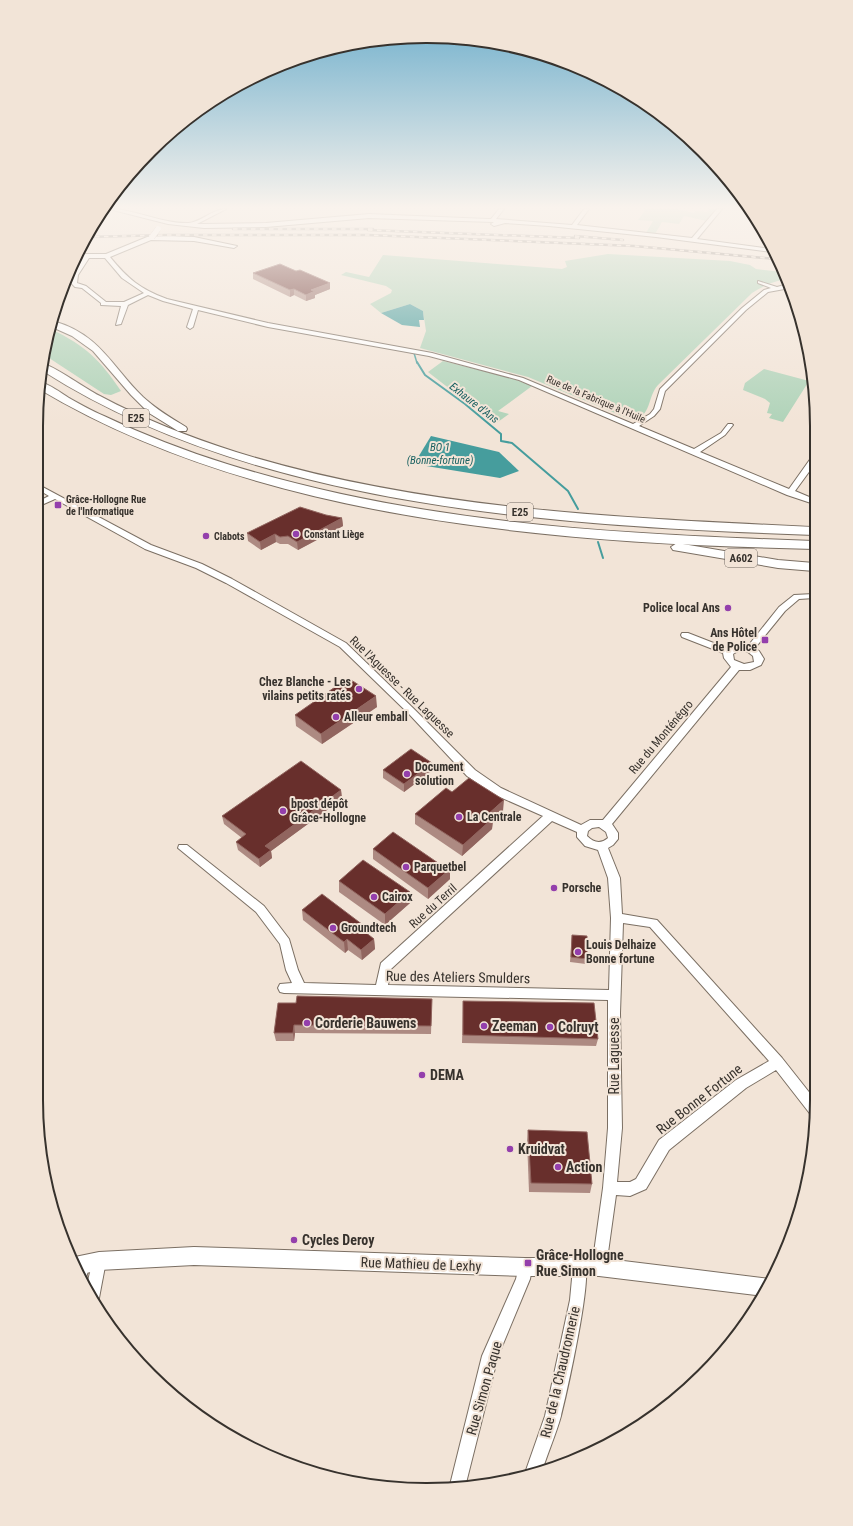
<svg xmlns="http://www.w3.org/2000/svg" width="853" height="1526" viewBox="0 0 853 1526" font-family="'Roboto Condensed',sans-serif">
<rect width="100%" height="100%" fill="#f2e4d7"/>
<g fill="#b0d3b9">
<polygon points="646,209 677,209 694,213 695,211 707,212 709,209 716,209 707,221 684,216 679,224 662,222 655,234 646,233 653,221 638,220"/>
<path d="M608,254L730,261L750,265L756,269L782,272L786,280C774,280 762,287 752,293L658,385C647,397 652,417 632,420L528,377L420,348L426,331L423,311L410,304L381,313L370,304L391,293L392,290L386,286L341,275L346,272L369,277L383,255L562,269L567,267L565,261Z"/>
<path d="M51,329C86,346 100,360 121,391L111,395L104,394L46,356Z"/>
<polygon points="443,361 511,378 532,386 498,411 509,414 495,424 428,372"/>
<polygon points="764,369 809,381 783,422 769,418 772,414 767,413 770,403 765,399 743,390 745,383"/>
</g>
<g fill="#469d9d">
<polygon points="410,304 423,311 424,320 419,320 420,327 402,325 381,313"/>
<polygon points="431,436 499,452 519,471 500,478 414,464"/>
</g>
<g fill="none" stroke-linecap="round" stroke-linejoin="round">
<polyline stroke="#469d9d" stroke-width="1.5" points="414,353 417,363"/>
<g stroke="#469d9d" stroke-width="2">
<polyline points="417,362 425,375 465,404 501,434 501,441 512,443 568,491 578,509"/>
<polyline points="598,542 603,558"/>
</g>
<defs>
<g id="minor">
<path d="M109,209C136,209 161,224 189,223C201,222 212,209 226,209L197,224H204L266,223L369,214L488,219H491L499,209H504L496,219L572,225L584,209H589L577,225L692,238L717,209H722L697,239L771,249L772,252L656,237L549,226L505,223L494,226L491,224L494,222H493L369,218L266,227L204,228L168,224Z"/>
<path d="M742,209C747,209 751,209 754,214Z"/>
<path d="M152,235L194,237L237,246L234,248L194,241L151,240L110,257C128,279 140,289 167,299L268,323L432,353L523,378L633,424L650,414L654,409L660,389L742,308L764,290L771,288L758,283V281L777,287L788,284L790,288L768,292L746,310L665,391L660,409L654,416L639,426L694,449L721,433L728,424H732L733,425L725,435L700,452L789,489L811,458H814V465L795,491L814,499V504L787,495L519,380L429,356L268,327L198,310L193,327L190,329L187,327L193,309L163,301L148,295L128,305L121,324L116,325L121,306L101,305V303L82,288L75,287L71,283L72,275L83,258L76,257L78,254H106ZM89,258H105L122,278L144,293L124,302H106L86,286L77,283L78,275Z"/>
<path d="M37,484L151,545L202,564L232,579L346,643L415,710L475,770L501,788L581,825L590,820H603L731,667L724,658L723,653L682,637L681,635L682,633H688L729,649L739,644L748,646L779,607L794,595L814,594V598L799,599L785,611L755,648L759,651L764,659L761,665L750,670H739L612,824L618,833V839L613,845L608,848L620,878L622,914L657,920L782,1058L816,1101V1117L811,1115L776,1070L746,1088L669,1150L646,1189L630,1196L616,1195L606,1267L604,1272L599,1274L594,1272L592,1267L603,1188L608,1128V1000L284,993L280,992L278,988L280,984L292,983L286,970L280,944L256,912L178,848L179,845H187L264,906L289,939L298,970L304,983L376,985L381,963L543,816L493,794L467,776L409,714L340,647L226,583L196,568L145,549L55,499L37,507V502L49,496L37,489ZM740,650L748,652L753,656L754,662L744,664L734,660L733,654ZM552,821L577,832V837L585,846L598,850L608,878L611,918L609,990L388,985L391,969ZM599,827L606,832L608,838C601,844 594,843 587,836L588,831L592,828ZM623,923L650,927L769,1061L736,1080L659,1140L636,1179L630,1182H617L622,1128L620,1013Z"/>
<polygon points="99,1254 104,1256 106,1261 99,1298 96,1304 86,1289 94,1256"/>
<path d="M81,1258L86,1260C89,1267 88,1277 83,1283L74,1266L76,1260Z"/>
<polygon points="525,1260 530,1262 532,1267 530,1279 498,1356 465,1487 449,1489 482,1356 516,1279 520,1262"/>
<path d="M580,1261L585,1263C592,1280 567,1392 561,1416C556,1434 548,1452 542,1471L526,1475L525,1473L545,1416L570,1300L573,1268L575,1263Z"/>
</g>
<polygon id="major" points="194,1247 525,1258 599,1258 771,1279 764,1296 599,1276 525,1276 194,1265 99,1270 78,1275 70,1258 99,1252"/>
<g id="highway">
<path d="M53,321C100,334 112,367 143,397C156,409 171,418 186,427L187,429L186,431H178L149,413L131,395L93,351L72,336L52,327Z"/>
<path d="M44,364C59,369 84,388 100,396C143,419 189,437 236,452C423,510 620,518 814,527V535C563,526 259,509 43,371Z"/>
<path d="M41,382C50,385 60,392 69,398C80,404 92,411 104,416C144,435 185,451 227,464C420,524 614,534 814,541V549C560,543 262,522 39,389Z"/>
<polygon points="677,543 778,560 814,563 814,571 778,568 673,550 671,547"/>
</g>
</defs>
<use href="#minor" stroke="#7b6f63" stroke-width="2"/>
<use href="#major" stroke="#7b6f63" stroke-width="2"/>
<use href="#highway" stroke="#7b6f63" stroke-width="2"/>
<use href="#minor" fill="#fff" fill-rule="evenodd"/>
<use href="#major" fill="#fff" fill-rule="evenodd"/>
<use href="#highway" fill="#fff" fill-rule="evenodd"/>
<defs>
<g id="rail">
<polyline points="233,229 373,229"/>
<polyline points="368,230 579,238"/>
<polyline points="575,236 623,240"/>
<polyline points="86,237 167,235 368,235 634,246 776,259"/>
</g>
</defs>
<use href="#rail" stroke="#90867e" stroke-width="2.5"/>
<use href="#rail" stroke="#f2e4d7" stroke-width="1.5" stroke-dasharray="4.5" stroke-linecap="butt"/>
<defs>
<polyline id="minor-bridge" points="152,237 158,229"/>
</defs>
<use href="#minor-bridge" stroke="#7b6f63" stroke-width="6" stroke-linecap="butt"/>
<use href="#minor-bridge" stroke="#fff" stroke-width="5.5"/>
</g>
<g fill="#ad8a82">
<polygon points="296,271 330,283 330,289 315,295 315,298 306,301 294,295 290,297 253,279 253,273"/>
<polygon points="326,515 342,518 343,526 298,550 288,544 280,544 276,542 261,550 248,541 247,533"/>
<polygon points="377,707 322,744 296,726 295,715"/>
<polygon points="432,763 432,771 404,792 383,778 383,770"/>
<polygon points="341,790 342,799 271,851 272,858 260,867 238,850 236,842 242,838 224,824 222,816"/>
<polygon points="452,792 503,811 493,820 492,829 462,856 415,824 415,814"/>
<polygon points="373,849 441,865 450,869 450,879 428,899 373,859"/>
<polygon points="339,881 410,903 385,925 339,892"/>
<polygon points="302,910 363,931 374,939 375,949 362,960 348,950 345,953 303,920"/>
<polygon points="572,935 587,959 586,964 570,962"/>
<polygon points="432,999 431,1034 295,1033 294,1041 276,1041 274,1033 296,1003"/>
<polygon points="463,1001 598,1039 596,1046 462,1043"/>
<polygon points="528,1130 592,1184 590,1193 529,1192 527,1140"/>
</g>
<g fill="#91655f">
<polygon points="330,283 330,289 315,295 315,298 306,301 306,295 311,290"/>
<polygon points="294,289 294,295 290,297 290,290"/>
<polygon points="342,518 343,526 298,550 297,542"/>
<polygon points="275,534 276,542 261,550 260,542"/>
<polygon points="376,696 377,707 322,744 321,734"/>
<polygon points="432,763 432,771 404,792 404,784"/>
<polygon points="341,790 342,799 271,851 272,858 260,867 259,859 265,846"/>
<polygon points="504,800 503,811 493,820 492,829 462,856 463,845 487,815"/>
<polygon points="450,869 450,879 428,899 428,888"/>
<polygon points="410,892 410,903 385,925 385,914"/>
<polygon points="363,925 364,936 360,928"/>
<polygon points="347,939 348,950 345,953 344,942"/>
<polygon points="374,939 375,949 362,960 361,950"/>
<polygon points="294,1025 295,1033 294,1041 293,1033"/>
</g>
<g fill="#682f2c" stroke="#91655f">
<polygon points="280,264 296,271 300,270 330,283 311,290 315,291 306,295 294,289 290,290 253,273"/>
<polygon points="300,507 326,515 342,518 297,542 288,536 280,537 275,534 260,542 247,533"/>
<polygon points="348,678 376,696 321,734 295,715"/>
<polygon points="411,749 432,763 404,784 383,770"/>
<polygon points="301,761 341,790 265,846 271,850 259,859 236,842 246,834 222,816"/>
<polygon points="469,778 504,800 487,815 493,818 463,845 415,814 446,788 452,792"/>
<polygon points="393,832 441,865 443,864 450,869 428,888 373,849"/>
<polygon points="363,860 410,892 385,914 339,881"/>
<polygon points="322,894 363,925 360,928 374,939 361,950 347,939 344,942 302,910"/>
<polygon points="572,935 587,936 587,959 571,957"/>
<polygon points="297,996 432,999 431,1026 294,1025 293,1033 274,1033 278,1003 296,1003"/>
<polygon points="463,1001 594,1003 598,1039 463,1035"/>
<polygon points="528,1130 587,1132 592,1184 531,1183"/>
</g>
<linearGradient id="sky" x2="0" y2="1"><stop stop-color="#67abca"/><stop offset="0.49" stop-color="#f9f3ed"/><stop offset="1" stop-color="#f9f3ed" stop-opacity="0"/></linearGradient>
<rect width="853" height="423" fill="url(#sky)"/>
<g fill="#943fac" stroke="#f2e4d7" stroke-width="1.5">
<rect x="54" y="501" width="8" height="8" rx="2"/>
<circle cx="296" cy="534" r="4"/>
<circle cx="206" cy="536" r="4"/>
<circle cx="728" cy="608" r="4"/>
<rect x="761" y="636" width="8" height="8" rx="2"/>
<circle cx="359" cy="689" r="4"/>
<circle cx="336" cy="717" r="4"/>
<circle cx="407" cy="774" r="4"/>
<circle cx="283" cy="811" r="4"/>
<circle cx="459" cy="817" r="4"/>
<circle cx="406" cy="867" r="4"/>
<circle cx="554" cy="888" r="4"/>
<circle cx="374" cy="897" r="4"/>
<circle cx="333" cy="928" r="4"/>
<circle cx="578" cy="952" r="4"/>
<circle cx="307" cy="1023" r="4"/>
<circle cx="484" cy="1026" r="4"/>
<circle cx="550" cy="1027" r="4"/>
<circle cx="422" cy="1075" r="4"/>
<circle cx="510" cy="1149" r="4"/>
<circle cx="558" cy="1167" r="4"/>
<circle cx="294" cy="1240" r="4"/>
<rect x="524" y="1259" width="8" height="8" rx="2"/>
</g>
<g text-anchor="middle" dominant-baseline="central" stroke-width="4" stroke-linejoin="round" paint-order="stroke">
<g font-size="10" fill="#37322d" stroke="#f2e4d7">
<text transform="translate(596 399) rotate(23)">Rue de la Fabrique à l'Huile</text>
</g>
<g font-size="10" font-weight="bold" fill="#37322d" stroke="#f2e4d7" text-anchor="start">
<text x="66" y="499">Grâce-Hollogne Rue<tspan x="66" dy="12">de l'Informatique</tspan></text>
<text x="304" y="534">Constant Liège</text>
<text x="214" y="536">Clabots</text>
</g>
<g font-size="11" font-style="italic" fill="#1a6161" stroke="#f2e4d7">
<text transform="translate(474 403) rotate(38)">Exhaure d'Ans</text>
<text x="440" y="447">BO 1<tspan x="440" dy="13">(Bonne-fortune)</tspan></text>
</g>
<g fill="#f2e4d7" stroke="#6f6760" stroke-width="1">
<rect x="123" y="409" width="26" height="18" rx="3"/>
<rect x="507" y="503" width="26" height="18" rx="3"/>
<rect x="725" y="549" width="32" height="18" rx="3"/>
</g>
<g font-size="11" font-weight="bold" fill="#37322d">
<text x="136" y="418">E25</text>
<text x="520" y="512">E25</text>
<text x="741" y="558">A602</text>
</g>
<g font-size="12" font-weight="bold" fill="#37322d" stroke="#f2e4d7" text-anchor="start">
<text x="720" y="608" text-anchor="end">Police local Ans</text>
<text x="757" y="633" text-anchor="end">Ans Hôtel<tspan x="757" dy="14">de Police</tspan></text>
<text x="351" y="682" text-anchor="end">Chez Blanche - Les<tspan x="351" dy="14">vilains petits ratés</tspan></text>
<text x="344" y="717">Alleur emball</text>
<text x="415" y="767">Document<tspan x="415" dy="14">solution</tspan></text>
<text x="291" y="804">bpost dépôt<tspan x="291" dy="14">Grâce-Hollogne</tspan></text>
<text x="467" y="817">La Centrale</text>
<text x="414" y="867">Parquetbel</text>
<text x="562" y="888">Porsche</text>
<text x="382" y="897">Cairox</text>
<text x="341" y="928">Groundtech</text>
<text x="586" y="945">Louis Delhaize<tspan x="586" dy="14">Bonne fortune</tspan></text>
</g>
<g font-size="12" fill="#37322d" stroke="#f2e4d7">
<text transform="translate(402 687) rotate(44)">Rue l'Aguesse - Rue Laguesse</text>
<text transform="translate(661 737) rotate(-50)">Rue du Monténégro</text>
<text transform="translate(433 906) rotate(-42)">Rue du Terril</text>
</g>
<g font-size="14" fill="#37322d" stroke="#f2e4d7">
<text transform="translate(458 977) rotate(1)">Rue des Ateliers Smulders</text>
<text transform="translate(614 1056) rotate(-90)">Rue Laguesse</text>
<text transform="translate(699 1099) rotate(-38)">Rue Bonne Fortune</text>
<text transform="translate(421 1264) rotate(2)">Rue Mathieu de Lexhy</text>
<text transform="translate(560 1372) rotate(-77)">Rue de la Chaudronnerie</text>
<text transform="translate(484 1388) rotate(-74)">Rue Simon Paque</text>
</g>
<g font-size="14" font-weight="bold" fill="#37322d" stroke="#f2e4d7" text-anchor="start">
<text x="315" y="1023">Corderie Bauwens</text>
<text x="492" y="1026">Zeeman</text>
<text x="558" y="1027">Colruyt</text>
<text x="430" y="1075">DEMA</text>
<text x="518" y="1149">Kruidvat</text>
<text x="566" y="1167">Action</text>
<text x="302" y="1240">Cycles Deroy</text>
<text x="536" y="1255">Grâce-Hollogne<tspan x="536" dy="16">Rue Simon</tspan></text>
</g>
</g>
<path d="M0 0H853V1526H0ZM426 43H427A383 383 0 0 1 810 426V1100A383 383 0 0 1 427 1483H426A383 383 0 0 1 43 1100V426A383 383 0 0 1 426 43Z" fill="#f2e4d7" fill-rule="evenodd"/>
<path fill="none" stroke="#37322d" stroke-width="2" d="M426 43H427A383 383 0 0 1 810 426V1100A383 383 0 0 1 427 1483H426A383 383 0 0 1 43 1100V426A383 383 0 0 1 426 43Z"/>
</svg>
